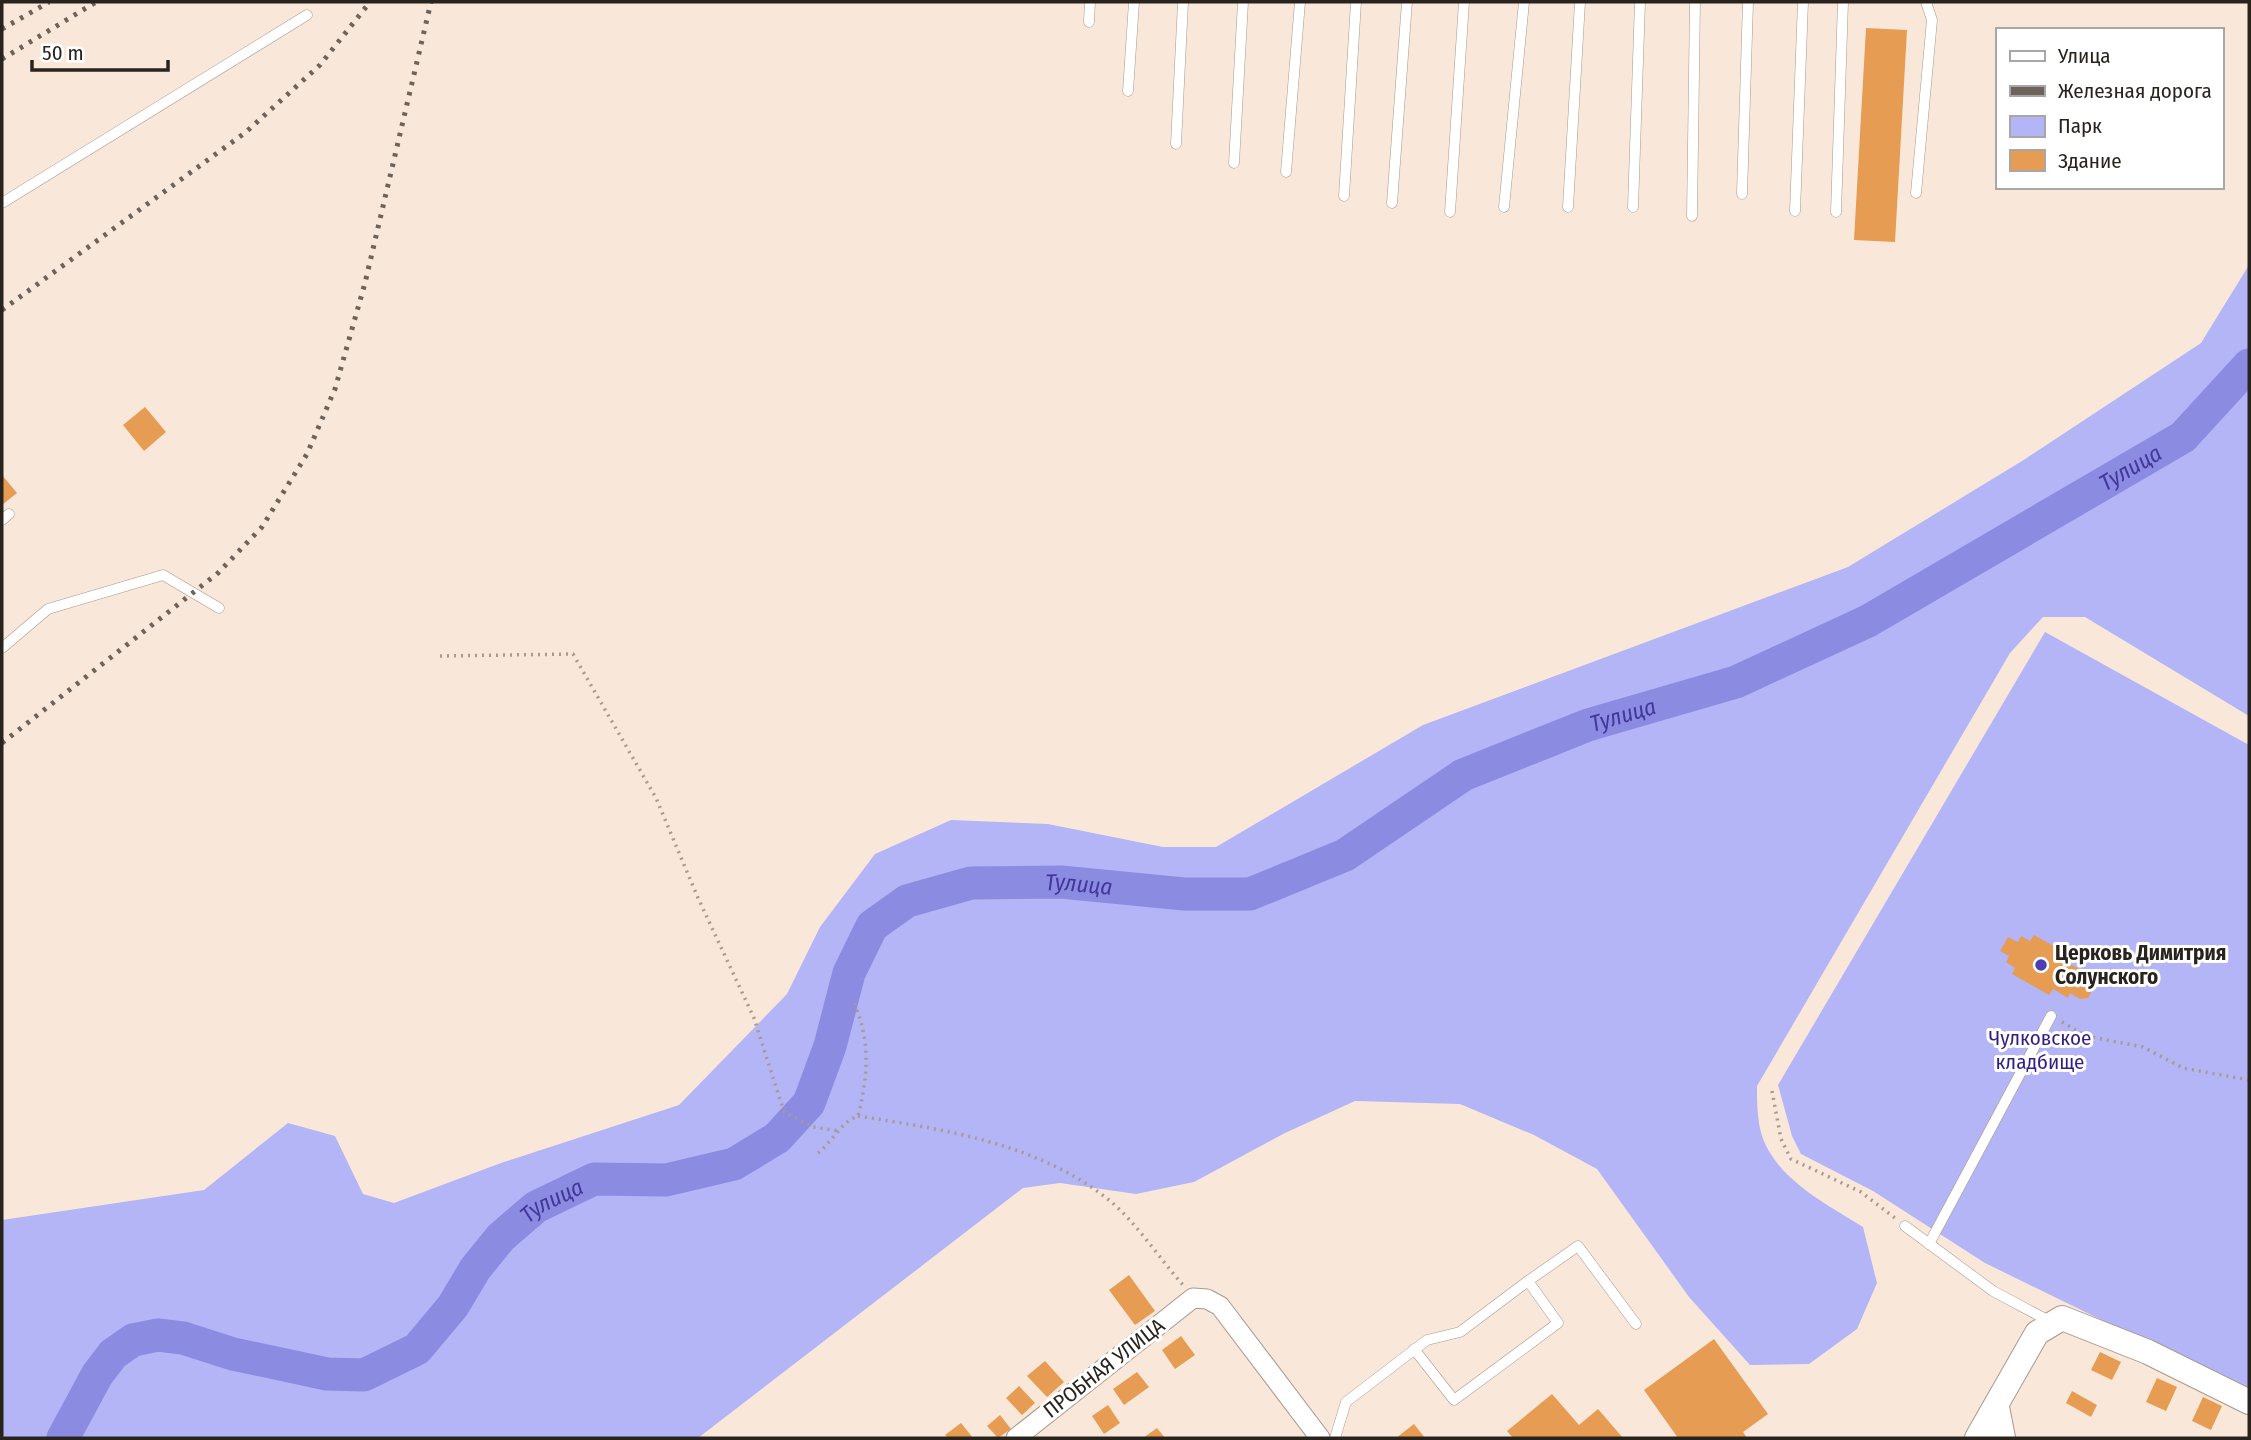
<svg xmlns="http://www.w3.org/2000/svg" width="2251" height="1440" viewBox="0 0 2251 1440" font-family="'Fira Sans Condensed',sans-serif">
<rect width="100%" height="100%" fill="#f9e8da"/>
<g fill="#b3b5f6">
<path d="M2249,265V716L2085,617H2043L2010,653L1757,1086C1757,1098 1757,1111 1759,1123C1767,1175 1824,1202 1863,1227L1877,1283L1857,1329L1809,1364L1750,1365L1689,1297L1597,1169L1534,1135L1460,1104L1355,1101L1285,1133L1194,1182L1136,1194L1060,1183L1023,1188L698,1438H2V1220L204,1190L288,1123L335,1136L363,1194L394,1203L501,1163L679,1105L787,994L820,927L875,854L951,820L1048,824L1163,847H1216L1423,725L1848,567L2022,461L2201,343Z"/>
<polygon points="2045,632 2249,745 2249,1392 1985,1263 1873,1191 1801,1154 1792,1136 1778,1085"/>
</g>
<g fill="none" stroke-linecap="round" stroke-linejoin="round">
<path stroke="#8b8be1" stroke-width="33" id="s1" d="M63,1438L97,1375L113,1354L133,1340L158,1335L183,1338L233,1354L327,1374L364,1375L417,1349L453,1306L475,1269L501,1237L536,1207L594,1179L666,1180L734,1164L777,1138L809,1103L830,1046L849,973L872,926L907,901L971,883L1061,882L1184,894H1250L1345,855L1463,775L1588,725L1736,682L1868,621L2183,437L2249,365"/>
</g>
<g fill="#e69c52">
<polygon points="1866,28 1907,30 1895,242 1854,240"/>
<polygon points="145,407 166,432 144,451 123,425"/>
<polygon points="2,475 17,493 2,505"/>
<polygon points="2034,935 2072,956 2068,963 2083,971 2080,977 2090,982 2092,991 2088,998 2080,999 2070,993 2068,998 2053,989 2049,995 2012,974 2015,968 2006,962 2009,956 2000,951 2008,937 2018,942 2021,936 2030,941"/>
<polygon points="1129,1275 1155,1311 1135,1325 1109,1290"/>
<polygon points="1181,1336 1195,1355 1175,1369 1162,1350"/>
<polygon points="1714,1339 1768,1414 1743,1432 1747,1438 1678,1438 1644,1390"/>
<polygon points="2100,1352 2121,1362 2112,1380 2091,1370"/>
<polygon points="1045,1361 1064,1382 1047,1397 1027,1376"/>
<polygon points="1137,1372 1149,1387 1124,1405 1113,1389"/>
<polygon points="2157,1378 2177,1387 2166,1411 2146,1402"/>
<polygon points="1019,1386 1035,1403 1022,1415 1006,1398"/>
<polygon points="2072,1391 2097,1405 2091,1417 2066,1403"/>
<polygon points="1552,1394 1579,1425 1598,1409 1623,1438 1513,1438 1507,1431"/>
<polygon points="2203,1397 2222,1406 2211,1430 2192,1421"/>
<polygon points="1108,1405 1120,1423 1104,1434 1092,1416"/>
<polygon points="1000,1415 1011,1429 998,1438 987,1426"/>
<polygon points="961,1423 973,1438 948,1438 945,1435"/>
<polygon points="1414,1424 1425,1438 1396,1438"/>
<polygon points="1157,1428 1165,1438 1143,1438"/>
</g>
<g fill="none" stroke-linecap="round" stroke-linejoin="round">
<defs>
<g id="service">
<polyline points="1089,22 1090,2"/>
<polyline points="1128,91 1134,2"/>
<polyline points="1176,144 1183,2"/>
<polyline points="1234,163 1243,2"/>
<polyline points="1286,172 1300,2"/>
<polyline points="1916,193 1932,20 1926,2"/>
<polyline points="1742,194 1748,2"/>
<polyline points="1344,196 1356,2"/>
<polyline points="2,203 307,15"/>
<polyline points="1392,203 1407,2"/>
<polyline points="1504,207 1524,2"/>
<polyline points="1568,207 1580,2"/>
<polyline points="1633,207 1640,2"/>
<polyline points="1795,211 1803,2"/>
<polyline points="1450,212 1464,2"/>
<polyline points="1836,212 1843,2"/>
<polyline points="1692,216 1695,2"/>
<polyline points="2,520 9,514"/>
<polyline points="2,648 48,609 163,575 219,608"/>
<polyline points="1905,1226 1993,1291 2051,1322"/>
<polyline points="1929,1244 2051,1016"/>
<polyline points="1528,1281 1578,1246 1636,1324"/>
<polyline points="1335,1438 1346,1402 1427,1340 1460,1332 1528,1281 1558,1323 1454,1400 1414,1349"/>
</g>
<polyline id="minor" points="1016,1438 1193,1298 1207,1299 1220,1306 1320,1438"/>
<g id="tertiary">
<polyline points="1997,1407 2003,1438"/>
<polyline points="1977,1438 2037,1333 2062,1318 2148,1352 2249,1402"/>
</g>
</defs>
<use href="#service" stroke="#a8998c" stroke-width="11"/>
<use href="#minor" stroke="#a8998c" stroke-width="21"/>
<use href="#tertiary" stroke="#a8998c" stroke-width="26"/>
<g stroke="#a79a90" stroke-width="3.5" stroke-dasharray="2 5" stroke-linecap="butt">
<polyline points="440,656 573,654 656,798 698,898 754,1018 784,1112 813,1127 840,1131"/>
<polyline points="2062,1022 2086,1036 2143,1047 2183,1068 2249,1080"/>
<polyline points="1772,1091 1781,1139 1791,1159 1861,1192 1895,1218"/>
<path d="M858,1116C947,1130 1037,1143 1109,1200C1135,1221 1160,1259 1183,1285"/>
<path d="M818,1153C832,1142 842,1121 858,1116C868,1076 871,1041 854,1003"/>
</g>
<use href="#service" stroke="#fff" stroke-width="10"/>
<use href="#minor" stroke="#fff" stroke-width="19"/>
<use href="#tertiary" stroke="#fff" stroke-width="24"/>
<g stroke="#6d635b" stroke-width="5" stroke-dasharray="3.5 7" stroke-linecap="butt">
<polyline points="2,29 49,2"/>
<polyline points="2,59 96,2"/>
<polyline points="2,310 246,132 320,65 370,2"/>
<polyline points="2,743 218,573 262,527 307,454 335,389 365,283 431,2"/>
</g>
</g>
<circle fill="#4e3eb5" stroke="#fff" stroke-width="2.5" cx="2041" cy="965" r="7"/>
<g text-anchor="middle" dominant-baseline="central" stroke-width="6" stroke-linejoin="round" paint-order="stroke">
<g font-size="21" font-weight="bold" fill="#29231e" stroke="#fff" text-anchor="start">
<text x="2055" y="953">Церковь Димитрия<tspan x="2055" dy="24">Солунского</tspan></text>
</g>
<g font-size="21" fill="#321f84" stroke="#fff">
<text x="2040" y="1038">Чулковское<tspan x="2040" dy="24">кладбище</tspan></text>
</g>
<g font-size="21" fill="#29231e" stroke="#fff">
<text transform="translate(1104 1368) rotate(-38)">ПРОБНАЯ УЛИЦА</text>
</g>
<g font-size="23" font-style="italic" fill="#43379b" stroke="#fff">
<text stroke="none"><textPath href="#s1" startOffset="2469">Тулица</textPath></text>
<text stroke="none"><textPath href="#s1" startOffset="1902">Тулица</textPath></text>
<text stroke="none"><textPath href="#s1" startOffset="1314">Тулица</textPath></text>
<text stroke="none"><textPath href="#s1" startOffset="621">Тулица</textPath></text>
</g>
</g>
<rect width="2251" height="1440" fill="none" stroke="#29231e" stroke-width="7"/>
<rect x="1996" y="28" width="228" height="161" fill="#ffffff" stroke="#a9a7a5" stroke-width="2"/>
<rect x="2010" y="51" width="35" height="10" fill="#ffffff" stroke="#a9a7a5" stroke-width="2"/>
<text x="2058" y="63" font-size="21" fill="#29231e">Улица</text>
<rect x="2010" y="86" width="35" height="10" fill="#6d635b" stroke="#a9a7a5" stroke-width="2"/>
<text x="2058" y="98" font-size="21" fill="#29231e">Железная дорога</text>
<rect x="2010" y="116" width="35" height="21" fill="#b3b5f6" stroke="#a9a7a5" stroke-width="2"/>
<text x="2058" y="133" font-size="21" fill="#29231e">Парк</text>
<rect x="2010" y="150" width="35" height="21" fill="#e69c52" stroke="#a9a7a5" stroke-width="2"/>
<text x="2058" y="168" font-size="21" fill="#29231e">Здание</text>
<path d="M32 60v10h136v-10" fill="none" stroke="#29231e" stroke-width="3.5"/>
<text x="42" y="60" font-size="21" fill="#29231e" stroke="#ffffff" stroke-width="5" paint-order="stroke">50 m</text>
</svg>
